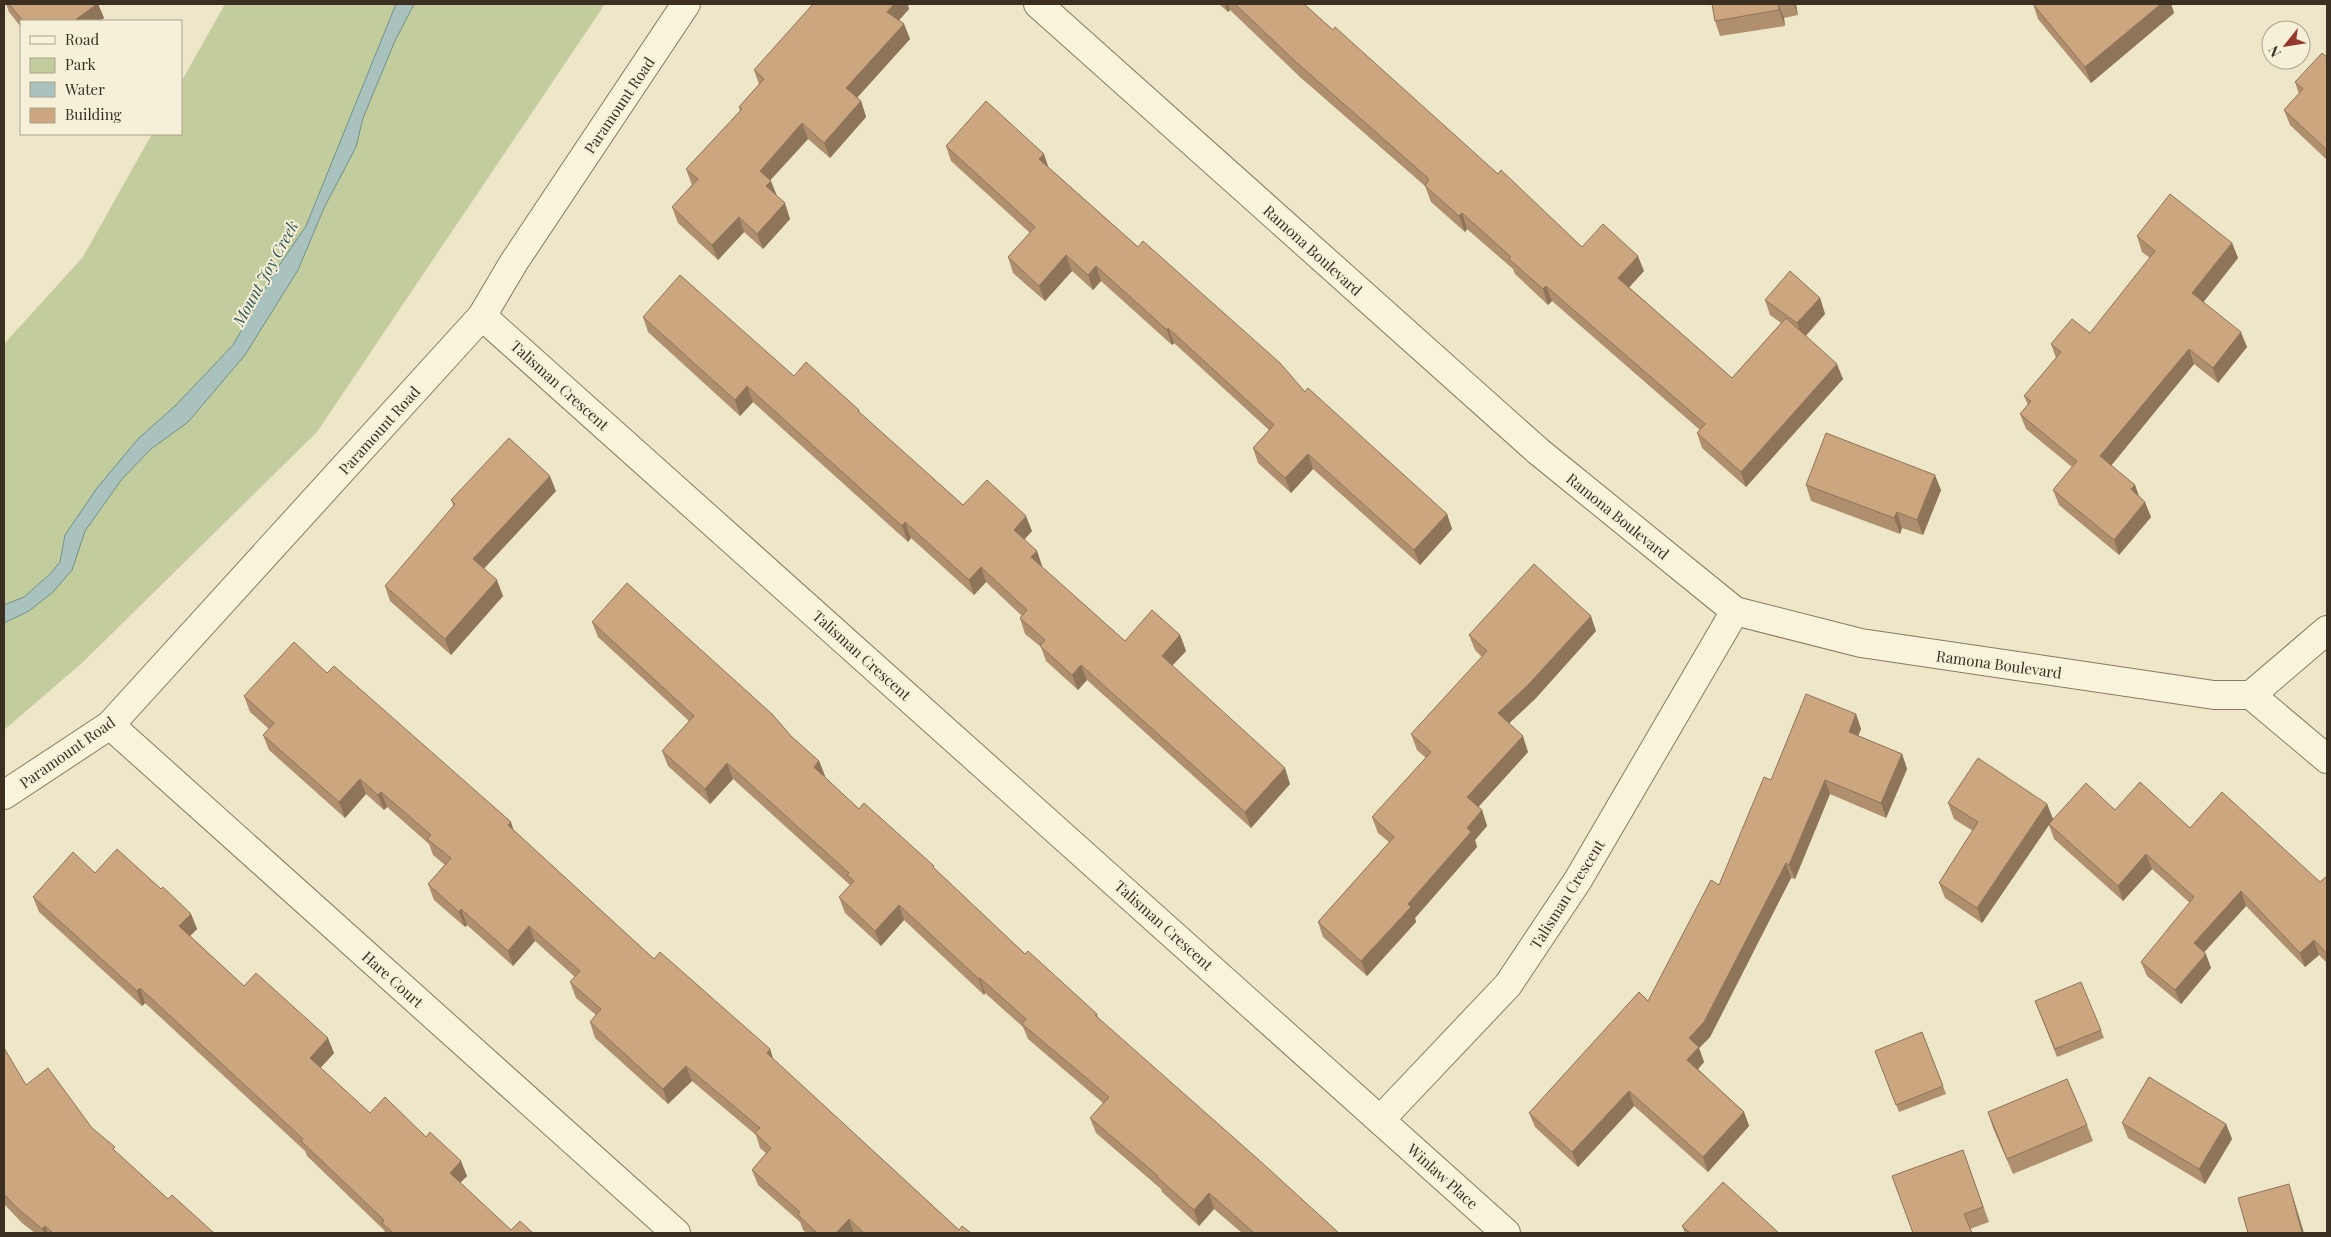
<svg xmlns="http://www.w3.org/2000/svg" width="2331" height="1237" viewBox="0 0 2331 1237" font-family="'Playfair Display',serif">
<rect width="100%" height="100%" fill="#eee6c8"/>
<polygon fill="#c2cc9c" points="225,4 605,4 317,432 82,663 4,730 4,344 83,257 152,134 181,134 181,82"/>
<polygon fill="#a9c2bd" stroke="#6f908b" points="396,4 414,4 395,41 363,118 356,147 324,208 298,270 245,355 188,422 151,449 122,479 85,531 72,570 53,592 29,611 4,623 4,605 24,597 51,573 60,562 65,535 97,488 138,439 175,406 233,345 274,273 306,226"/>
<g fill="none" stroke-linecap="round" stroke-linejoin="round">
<defs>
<g id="minor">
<polyline points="1038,4 1538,451 1735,611 1861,643 2214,695 2251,695 2327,759"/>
<polyline points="482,316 1380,1120 1508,985 1578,880 1735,611"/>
<polyline points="2251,695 2327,630"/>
<polyline points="110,725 676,1233"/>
<polyline points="4,795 110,725 482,316 514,262 686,4"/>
<polyline points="1380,1120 1506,1233"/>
</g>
</defs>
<use href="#minor" stroke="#89795d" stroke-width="30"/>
<use href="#minor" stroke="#f8f3db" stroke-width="28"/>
</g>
<g fill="#af8f6d">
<polygon points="6,4 98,4 104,18 100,21 21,21 21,27 9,12"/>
<polygon points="1219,4 1304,4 1333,30 1498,174 1582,247 1644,271 1629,287 1732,378 1781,323 1770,315 1765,300 1820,298 1825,314 1806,336 1843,379 1746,487 1702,448 1697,433 1700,430 1552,301 1548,305 1515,274 1513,269 1467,229 1465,232 1431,202 1425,186 1300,77 1230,10 1228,12"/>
<polygon points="1712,4 1796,4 1798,15 1784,18 1785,26 1720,36 1715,21"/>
<polygon points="2033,4 2171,4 2174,13 2091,83 2038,19"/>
<polygon points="909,9 899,20 904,24 910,39 857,98 861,101 866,117 830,158 808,139 770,180 776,196 790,219 763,249 744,232 718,260 678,223 672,207 692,185 686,169 740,111 739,107 759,84 754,70"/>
<polygon points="2327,57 2327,160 2290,125 2284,110 2299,94 2295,82"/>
<polygon points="946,146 1048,167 1138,247 1447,514 1452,529 1420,565 1313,469 1291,493 1258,463 1253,448 1269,430 1174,343 1172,345 1101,281 1093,290 1072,271 1045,301 1013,273 1008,257 1030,233 951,161"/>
<polygon points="2137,236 2232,243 2238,258 2203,302 2247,347 2218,383 2194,364 2111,465 2135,485 2139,496 2151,517 2119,555 2059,505 2053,490 2072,467 2026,429 2020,414 2028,405 2024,396 2056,358 2051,344 2090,333 2150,258 2142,252"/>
<polygon points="643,317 794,376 859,410 860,413 963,505 1032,531 1024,540 1037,551 1042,566 1042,567 1125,641 1180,635 1186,651 1172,666 1290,784 1251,828 1087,680 1078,690 1046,661 1041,647 1025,634 1020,618 1022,616 986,582 974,595 911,538 908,542 753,402 740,416 648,332"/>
<polygon points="1806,485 1941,490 1923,535 1902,528 1900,534 1811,501"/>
<polygon points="556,491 484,568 503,596 451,655 390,601 385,586 454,507 451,500"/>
<polygon points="592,622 792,737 819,761 825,776 824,777 859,809 936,870 1025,954 1097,1014 1098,1018 1339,1233 1242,1233 1214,1209 1199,1226 1162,1192 1161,1189 1096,1133 1090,1118 1103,1103 1028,1039 1023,1027 985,993 984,995 904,920 881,946 845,913 839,897 850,885 733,779 710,804 668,766 662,751 689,721 598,637"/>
<polygon points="1596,631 1535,699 1509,723 1528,752 1478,807 1482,810 1487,826 1475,840 1477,847 1415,918 1416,922 1367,976 1323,937 1318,922 1389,842 1378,833 1372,817 1426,758 1417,750 1411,734 1482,657 1475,650 1469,635"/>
<polygon points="327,673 513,830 654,959 770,1049 773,1059 959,1230 971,1233 806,1233 803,1230 800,1222 758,1185 752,1170 766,1153 760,1148 756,1135 692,1081 668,1104 595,1038 590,1022 596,1015 576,998 570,982 575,977 535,941 513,966 467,925 465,927 434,900 428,884 445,865 433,855 429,844 387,807 384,810 366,794 345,818 269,750 263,735 269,729 250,712 244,696"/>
<polygon points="1856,714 1861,729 1858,736 1902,754 1907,769 1886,818 1830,794 1795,879 1791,878 1710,1037 1699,1048 1704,1062 1698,1069 1744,1112 1749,1126 1708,1172 1634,1106 1578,1167 1535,1127 1529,1113 1648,1001 1719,885 1771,780"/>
<polygon points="1948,803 2047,804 2053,819 2115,810 2190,828 2320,882 2327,876 2327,963 2319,955 2305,967 2246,906 2204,952 2211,968 2181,1004 2147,976 2141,962 2190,903 2152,869 2123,901 2054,839 2049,825 1982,923 1945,898 1939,883 1973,831 1954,819"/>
<polygon points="161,889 191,914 197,929 190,936 244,986 334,1053 320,1068 370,1113 467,1176 460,1183 511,1230 533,1233 385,1233 384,1230 307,1156 305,1151 145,1003 142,1006 39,912 33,897"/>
<polygon points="2035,1001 2101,1030 2104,1038 2057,1057"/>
<polygon points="1922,1032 1946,1094 1899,1112 1875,1051"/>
<polygon points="4,1048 26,1085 92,1128 117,1153 168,1199 214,1233 35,1233 22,1223 4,1204"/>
<polygon points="1988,1112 2087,1125 2093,1141 2013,1174 1993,1128"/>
<polygon points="2122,1123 2226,1124 2232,1139 2205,1184 2128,1138"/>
<polygon points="1963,1150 1989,1222 1970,1229 1892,1176"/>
<polygon points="1682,1226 1779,1233 1685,1233"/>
</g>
<g fill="#8e7459">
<polygon points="97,4 98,4 104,18 100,21 74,21"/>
<polygon points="894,4 908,4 909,9 893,27 887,12"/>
<polygon points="1225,4 1228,4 1230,10 1228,12"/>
<polygon points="1778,4 1784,18 1785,26 1779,10"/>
<polygon points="1794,4 1796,4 1798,15"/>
<polygon points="2161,4 2171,4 2174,13 2091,83 2085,67"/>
<polygon points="904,24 910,39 852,103 846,88"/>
<polygon points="861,101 866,117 830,158 824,143"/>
<polygon points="802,123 808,139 765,186 760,171"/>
<polygon points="1044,154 1049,169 1039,159"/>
<polygon points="771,181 777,196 766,186"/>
<polygon points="785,203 790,219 763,249 757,234"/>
<polygon points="1462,213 1467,229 1465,232 1459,216"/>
<polygon points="739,217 744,232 718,260 712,245"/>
<polygon points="2232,243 2238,258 2198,309 2192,293"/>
<polygon points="1066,255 1072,271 1045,301 1039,286"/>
<polygon points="1638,256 1644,271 1624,293 1618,278"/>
<polygon points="1096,266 1101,281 1093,290 1088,275"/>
<polygon points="1546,286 1552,301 1548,305 1543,289"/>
<polygon points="1820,298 1825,314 1803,338 1797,323"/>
<polygon points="1168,328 1174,343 1172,345 1167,330"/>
<polygon points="2241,332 2247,347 2218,383 2213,368"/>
<polygon points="2189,349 2194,364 2106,472 2100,456"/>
<polygon points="1837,364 1843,379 1746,487 1741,472"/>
<polygon points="747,386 753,402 740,416 735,400"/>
<polygon points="1308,454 1313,469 1291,493 1285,478"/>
<polygon points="1935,475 1941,490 1923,535 1917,520"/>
<polygon points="550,476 556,491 479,574 473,559"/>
<polygon points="2135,485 2140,500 2131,489"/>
<polygon points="2145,502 2151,517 2119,555 2114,540"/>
<polygon points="1897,512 1902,528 1900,534 1894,518"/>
<polygon points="1447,514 1452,529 1420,565 1414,550"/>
<polygon points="1026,516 1032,531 1019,545 1014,530"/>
<polygon points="905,522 911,538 908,542 902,526"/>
<polygon points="1037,551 1042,566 1036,573 1031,557"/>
<polygon points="981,567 986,582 974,595 969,580"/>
<polygon points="497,580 503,596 451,655 445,639"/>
<polygon points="1591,616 1596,631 1535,699 1504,728 1498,713"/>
<polygon points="1180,635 1186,651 1167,671 1162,656"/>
<polygon points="1081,665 1087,680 1078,690 1072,675"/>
<polygon points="1856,714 1861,729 1854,746 1849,732"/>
<polygon points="1523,736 1528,752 1473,813 1467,797"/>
<polygon points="1902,754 1907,769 1886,818 1881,803"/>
<polygon points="819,761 825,776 819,783 814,767"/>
<polygon points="727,763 733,779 710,804 705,789"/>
<polygon points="1285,768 1290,784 1251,828 1245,812"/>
<polygon points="360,779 366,794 345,818 339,802"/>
<polygon points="1825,780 1830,794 1795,879 1789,865"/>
<polygon points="381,792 387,807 384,810 378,795"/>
<polygon points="2047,804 2053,819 1982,923 1977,908"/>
<polygon points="1482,810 1487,826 1475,840 1477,847 1415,918 1416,922 1367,976 1361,961"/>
<polygon points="511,822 516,838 508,825"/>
<polygon points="2146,854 2152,869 2123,901 2118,886"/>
<polygon points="1786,863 1791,878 1710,1037 1699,1048 1704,1062 1693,1075 1687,1060 1689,1038"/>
<polygon points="2241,891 2246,906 2199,958 2194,943"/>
<polygon points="899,905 904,920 881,946 875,931"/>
<polygon points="461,909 467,925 465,927 459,912"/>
<polygon points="191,914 197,929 185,941 179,926"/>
<polygon points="529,926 535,941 513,966 508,951"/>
<polygon points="2314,940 2319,955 2305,967 2300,953"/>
<polygon points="2206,954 2211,968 2181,1004 2175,990"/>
<polygon points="980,978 985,993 984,995 979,979"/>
<polygon points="140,988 145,1003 142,1006 137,991"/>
<polygon points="328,1038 334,1053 315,1074 310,1058"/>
<polygon points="770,1049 775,1065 767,1053"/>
<polygon points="686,1066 692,1081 668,1104 663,1089"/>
<polygon points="1629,1091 1634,1106 1578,1167 1572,1152"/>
<polygon points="1744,1112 1749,1126 1708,1172 1703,1157"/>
<polygon points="2226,1124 2232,1139 2205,1184 2199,1169"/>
<polygon points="461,1161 467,1176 455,1188 450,1173"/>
<polygon points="2289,1184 2294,1200 2304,1233 2302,1233"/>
<polygon points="1209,1193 1214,1209 1199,1226 1194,1210"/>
<polygon points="849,1219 854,1233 836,1233"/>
<polygon points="45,1226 48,1233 44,1233 42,1229"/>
</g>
<g fill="#cba67f" stroke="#8e7459">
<polygon points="9,4 97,4 74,21 23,21"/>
<polygon points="813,4 894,4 887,12 904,24 846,88 861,101 824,143 802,123 760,171 771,181 766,186 785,203 757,234 739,217 712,245 672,207 698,179 686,169 742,109 739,107 764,79 754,70"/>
<polygon points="1235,4 1304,4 1333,30 1335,27 1498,174 1501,170 1582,247 1603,224 1638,256 1618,278 1732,378 1786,318 1837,364 1741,472 1697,433 1705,424 1546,286 1543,289 1509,259 1511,257 1462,213 1459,216 1425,186 1429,179 1295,61"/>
<polygon points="1712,4 1778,4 1779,10 1715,21"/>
<polygon points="2033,4 2161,4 2085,67"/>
<polygon points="2322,53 2327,57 2327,150 2284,110 2303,89 2295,82"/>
<polygon points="986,101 1044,154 1039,159 1138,247 1143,241 1280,363 1305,392 1308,388 1447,514 1414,550 1308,454 1285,478 1253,448 1274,425 1168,328 1167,330 1096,266 1088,275 1066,255 1039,286 1008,257 1035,227 946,146"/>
<polygon points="2170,194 2232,243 2192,293 2241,332 2213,368 2189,349 2100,456 2135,485 2131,489 2145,502 2114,540 2053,490 2077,461 2020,414 2031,401 2024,396 2061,352 2051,344 2072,319 2090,333 2155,251 2137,236"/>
<polygon points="1790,271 1820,298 1797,323 1765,300"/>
<polygon points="680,275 794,376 806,362 859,410 858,411 963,505 987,480 1026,516 1014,530 1037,551 1031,557 1125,641 1152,610 1180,635 1162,656 1285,768 1245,812 1081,665 1072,675 1040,646 1045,640 1020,618 1027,610 981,567 969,580 905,522 902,526 747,386 735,400 643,317"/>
<polygon points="1826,433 1935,475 1917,520 1897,512 1894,518 1806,485"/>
<polygon points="509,438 550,476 473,559 497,580 445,639 385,586 455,504 451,500"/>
<polygon points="1534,564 1591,616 1529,684 1498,713 1523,736 1467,797 1482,810 1467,828 1471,832 1408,904 1411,907 1361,961 1318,922 1394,837 1372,817 1431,752 1411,734 1487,651 1469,635"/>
<polygon points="627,583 772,714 792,737 819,761 814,767 859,809 864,803 934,866 933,867 1025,954 1028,951 1097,1014 1095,1015 1259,1160 1339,1233 1254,1233 1209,1193 1194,1210 1157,1177 1158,1176 1090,1118 1109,1097 1022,1024 1026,1019 980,978 979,979 899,905 875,931 839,897 854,881 847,875 849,873 727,763 705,789 662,751 694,716 592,622"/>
<polygon points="294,642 327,673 334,666 511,822 508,825 654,959 660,952 770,1049 767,1053 959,1230 962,1226 971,1233 864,1233 849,1219 836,1233 817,1233 798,1215 800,1212 752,1170 771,1148 755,1133 760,1128 686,1066 663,1089 590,1022 601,1009 570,982 580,971 529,926 508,951 461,909 459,912 428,884 451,858 427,839 431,835 381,792 378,795 360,779 339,802 263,735 274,723 244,696"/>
<polygon points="1806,694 1856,714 1849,732 1902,754 1881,803 1825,780 1789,865 1786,863 1704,1022 1689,1038 1699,1047 1687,1060 1744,1112 1703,1157 1629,1091 1572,1152 1529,1113 1639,992 1648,1001 1711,880 1719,885 1764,777 1771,780"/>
<polygon points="1978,758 2047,804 1977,908 1939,883 1978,822 1948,803"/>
<polygon points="2140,782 2190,828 2222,792 2320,882 2327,876 2327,954 2314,940 2300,953 2241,891 2194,943 2206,954 2175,990 2141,962 2194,897 2146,854 2118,886 2049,824 2086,783 2115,810"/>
<polygon points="117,849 161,889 163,887 191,914 179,926 244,986 256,973 328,1038 310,1058 370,1113 385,1097 426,1137 430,1132 461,1161 450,1173 511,1230 520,1221 533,1233 393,1233 382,1223 384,1220 301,1141 303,1139 140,988 137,991 33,897 73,852 95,873"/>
<polygon points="2081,982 2101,1030 2055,1049 2035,1001"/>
<polygon points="1922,1032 1943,1086 1896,1105 1875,1051"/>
<polygon points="4,1048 26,1085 48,1068 92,1128 115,1147 113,1149 168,1199 172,1195 214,1233 53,1233 45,1226 42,1229 16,1207 4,1194"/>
<polygon points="2149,1077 2226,1124 2199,1169 2122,1123"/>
<polygon points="2067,1079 2087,1125 2007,1159 1988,1112"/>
<polygon points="1963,1150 1983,1207 1964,1214 1972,1233 1913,1233 1892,1176"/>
<polygon points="1723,1182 1779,1233 1690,1233 1682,1226"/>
<polygon points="2289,1184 2302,1233 2248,1233 2238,1198"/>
</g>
<g text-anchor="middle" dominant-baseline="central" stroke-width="4" stroke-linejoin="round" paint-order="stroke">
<g font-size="15" fill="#3a2f20" stroke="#f5f0d7">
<text transform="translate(619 105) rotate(-56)">Paramount Road</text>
<text transform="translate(1313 250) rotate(42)">Ramona Boulevard</text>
<text transform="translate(560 385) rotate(42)">Talisman Crescent</text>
<text transform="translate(379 430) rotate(-48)">Paramount Road</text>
<text transform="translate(1618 516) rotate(39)">Ramona Boulevard</text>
<text transform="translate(862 655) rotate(42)">Talisman Crescent</text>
<text transform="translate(1999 664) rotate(8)">Ramona Boulevard</text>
<text transform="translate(67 752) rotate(-35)">Paramount Road</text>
<text transform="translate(1567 894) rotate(-58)">Talisman Crescent</text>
<text transform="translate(1164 925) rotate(42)">Talisman Crescent</text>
<text transform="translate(393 979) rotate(42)">Hare Court</text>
<text transform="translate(1443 1176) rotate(42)">Winlaw Place</text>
</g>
<g font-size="16" font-style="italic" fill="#305859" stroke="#f5f0d7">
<text transform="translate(265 273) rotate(-61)">Mount Joy Creek</text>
</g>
</g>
<rect width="2331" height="1237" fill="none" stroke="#3a2f20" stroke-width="10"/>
<rect x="20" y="20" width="162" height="115" fill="#f5f0d7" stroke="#aaa38e"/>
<rect x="30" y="36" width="25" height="8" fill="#f8f3db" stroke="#aaa38e"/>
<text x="65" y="45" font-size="15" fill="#3a2f20">Road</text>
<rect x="30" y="58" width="25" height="15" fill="#c2cc9c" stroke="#aaa38e"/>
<text x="65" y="70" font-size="15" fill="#3a2f20">Park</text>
<rect x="30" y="82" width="25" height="15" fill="#a9c2bd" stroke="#aaa38e"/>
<text x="65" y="95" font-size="15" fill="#3a2f20">Water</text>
<rect x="30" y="108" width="25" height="15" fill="#cba67f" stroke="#aaa38e"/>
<text x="65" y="120" font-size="15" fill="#3a2f20">Building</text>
<g transform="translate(2286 45) rotate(240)"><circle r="24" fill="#f5f0d7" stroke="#aaa38e"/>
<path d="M0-4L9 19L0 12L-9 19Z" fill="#97382e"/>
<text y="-8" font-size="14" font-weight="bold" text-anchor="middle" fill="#3a2f20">N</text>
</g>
</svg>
